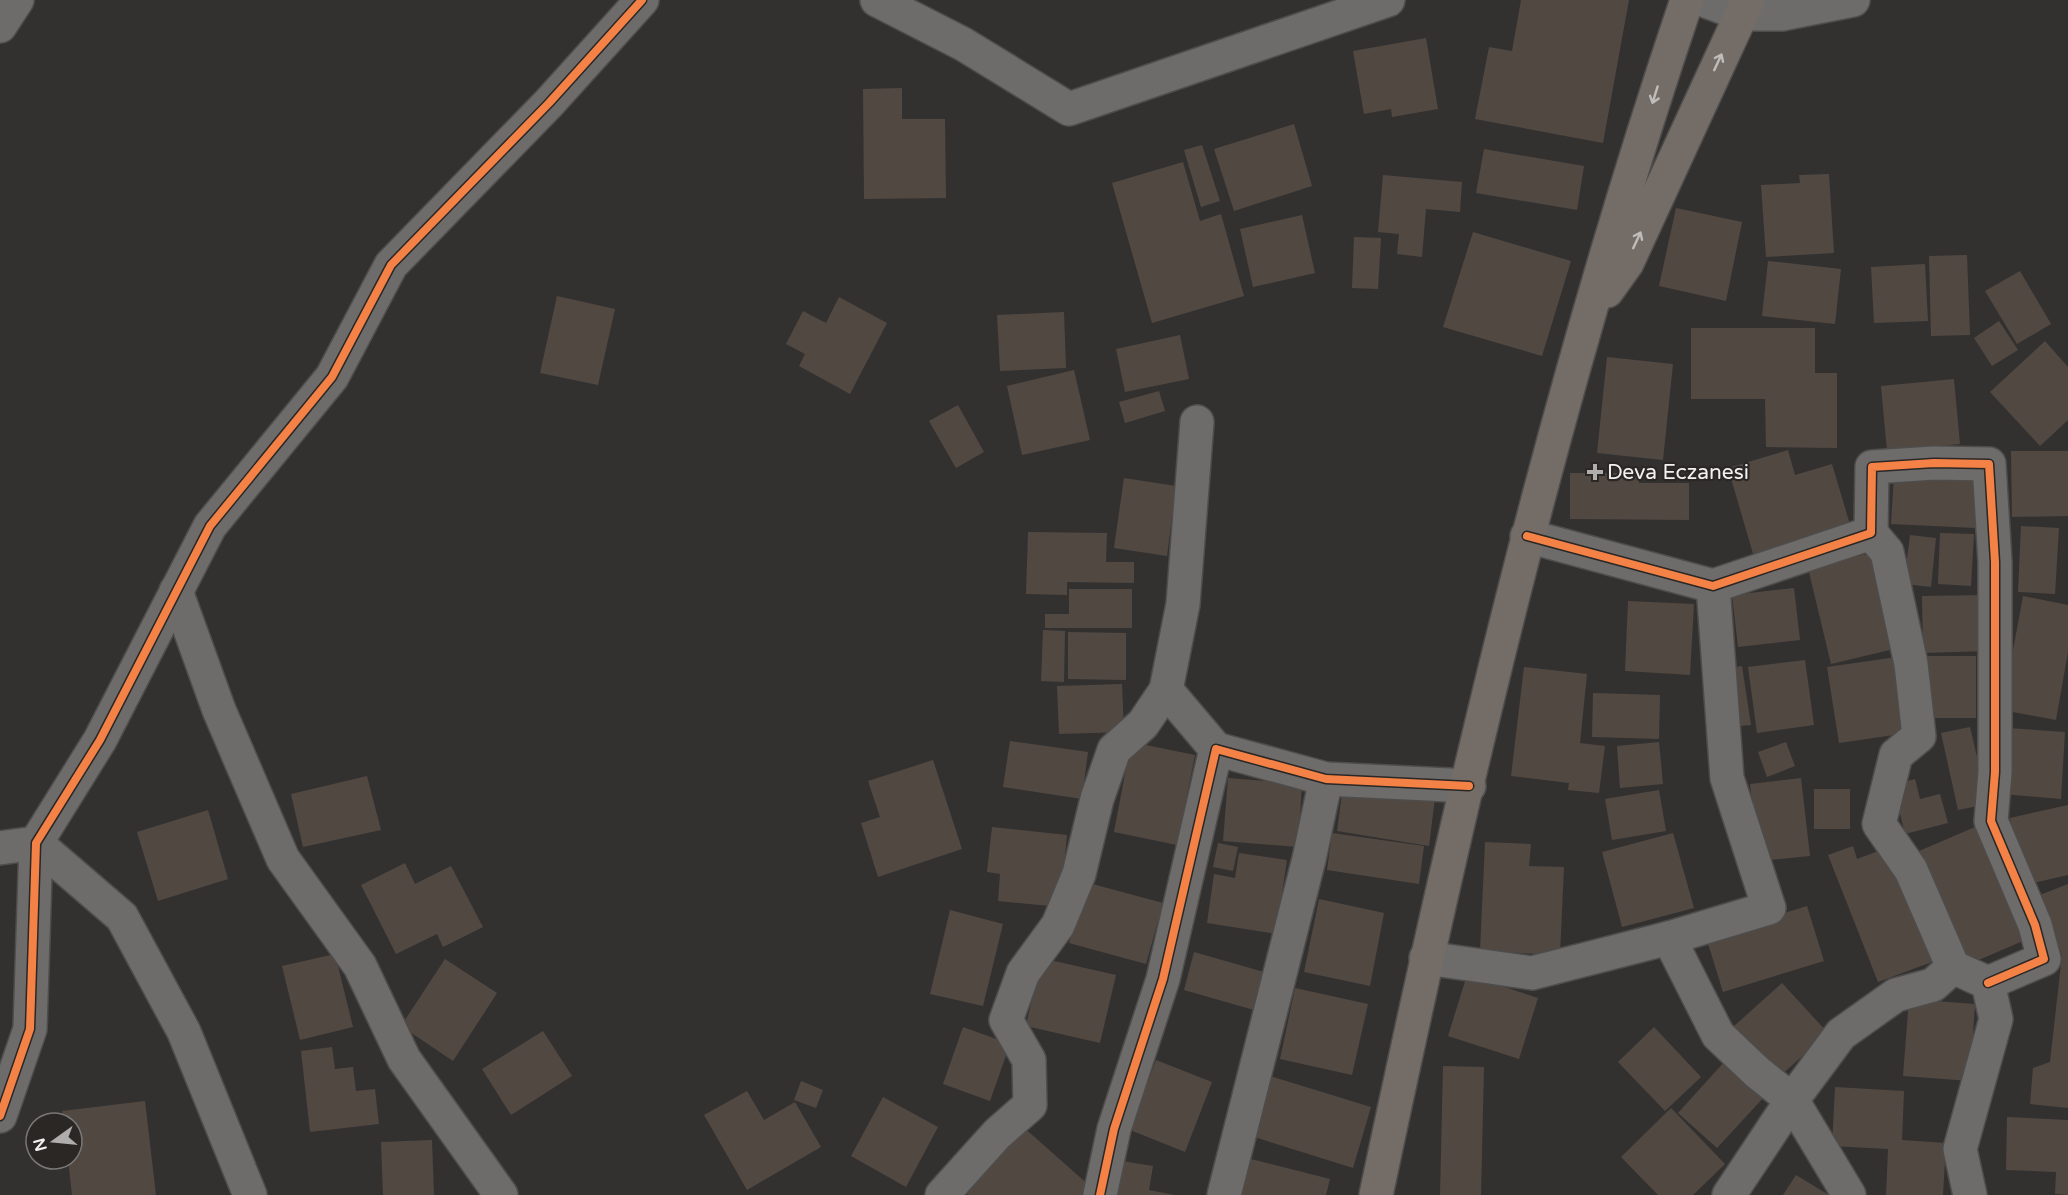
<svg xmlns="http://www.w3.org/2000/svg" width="2068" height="1195" viewBox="0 0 2068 1195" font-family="'Varela Round',sans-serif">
<rect width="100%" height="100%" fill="#333130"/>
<g fill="#514842">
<polygon points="1521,0 1629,0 1603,143 1475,119 1489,47 1512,51"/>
<polygon points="1426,38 1438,109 1392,117 1391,109 1364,114 1353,51"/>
<polygon points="902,88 902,119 945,119 946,198 864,199 863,89"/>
<polygon points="1294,124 1312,186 1234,211 1214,149"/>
<polygon points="1202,145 1220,201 1201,207 1184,150"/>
<polygon points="1484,149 1584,166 1577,210 1476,193"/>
<polygon points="1183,162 1200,221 1221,214 1244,296 1152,323 1112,183"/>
<polygon points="1829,174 1834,253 1766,257 1761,185 1800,183 1799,175"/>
<polygon points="1383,175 1462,182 1460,212 1426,209 1422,257 1397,254 1399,234 1378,232"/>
<polygon points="1676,208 1742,222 1726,301 1659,286"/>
<polygon points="1302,215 1315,273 1253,287 1240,229"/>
<polygon points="1473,232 1571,261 1542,356 1443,327"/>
<polygon points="1354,237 1381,238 1378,289 1352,288"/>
<polygon points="1967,255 1970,335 1931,336 1929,256"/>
<polygon points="1768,261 1841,269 1835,324 1762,316"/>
<polygon points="1925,264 1928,321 1874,323 1871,267"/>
<polygon points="2020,271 2051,324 2017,344 1985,291"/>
<polygon points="557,296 615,309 598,385 540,373"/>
<polygon points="839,297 887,323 850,394 799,366 805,354 786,344 803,311 826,323"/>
<polygon points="1064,312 1066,368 1000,371 997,315"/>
<polygon points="1999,321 2018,350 1992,366 1974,338"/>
<polygon points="1691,328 1815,328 1815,373 1837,373 1837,448 1766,447 1765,399 1691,399"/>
<polygon points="1180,335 1189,379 1125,392 1116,349"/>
<polygon points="2045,341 2068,367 2068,420 2040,446 1990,392"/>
<polygon points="1607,357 1673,364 1663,460 1597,453"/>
<polygon points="1074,370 1090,440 1022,455 1007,386"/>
<polygon points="1954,379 1960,444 1887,451 1881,386"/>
<polygon points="1159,391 1165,411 1125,423 1119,402"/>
<polygon points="958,405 984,452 956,468 929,421"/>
<polygon points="1788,450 1795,475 1832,464 1851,528 1754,557 1728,468"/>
<polygon points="2011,451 2068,451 2068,516 2012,517"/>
<polygon points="1570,473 1639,473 1639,483 1689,483 1689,520 1570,519"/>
<polygon points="1894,474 1978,478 1976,528 1891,524"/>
<polygon points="1124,478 1176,486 1167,556 1114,548"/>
<polygon points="2021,526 2059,528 2055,594 2018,592"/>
<polygon points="1028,532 1107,533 1106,562 1134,562 1134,583 1067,582 1067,595 1026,594"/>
<polygon points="1940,533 1974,534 1971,586 1938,584"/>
<polygon points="1910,535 1936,538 1931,587 1904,584"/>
<polygon points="1875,552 1898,648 1831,664 1808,568"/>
<polygon points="1794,588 1800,640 1738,647 1732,595"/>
<polygon points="1069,589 1132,589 1132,628 1045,628 1045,614 1069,614"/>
<polygon points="1986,595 1987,651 1923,653 1922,596"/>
<polygon points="2023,596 2068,605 2068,652 2056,720 2002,710"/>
<polygon points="1628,601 1694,604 1690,675 1625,671"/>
<polygon points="1043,630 1065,631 1064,682 1041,681"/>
<polygon points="1068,632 1126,633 1126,680 1068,679"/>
<polygon points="1924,656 1976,656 1976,718 1925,718"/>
<polygon points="1897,657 1908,733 1839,743 1827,667"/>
<polygon points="1805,660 1814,725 1757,733 1748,667"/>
<polygon points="1742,666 1751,725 1739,726 1730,668"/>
<polygon points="1524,667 1587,674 1580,743 1605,746 1599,793 1568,790 1569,783 1511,776"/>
<polygon points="1122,684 1124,732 1059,734 1057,686"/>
<polygon points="1593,693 1660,695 1659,739 1592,737"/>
<polygon points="1970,727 1988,804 1958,810 1941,733"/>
<polygon points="2008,728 2065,732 2061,799 2003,794"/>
<polygon points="1010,741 1088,752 1082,799 1003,787"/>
<polygon points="1131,742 1195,755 1177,845 1114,832"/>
<polygon points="1659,742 1663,784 1620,788 1617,746"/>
<polygon points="1786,742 1795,766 1767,777 1758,752"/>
<polygon points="933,760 962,849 878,877 861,823 880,817 868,781"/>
<polygon points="367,776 381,830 303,847 291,794"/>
<polygon points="1228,778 1302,784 1298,847 1223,841"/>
<polygon points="1801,778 1810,856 1759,861 1750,784"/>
<polygon points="1915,779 1920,799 1940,794 1948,823 1905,834 1893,785"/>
<polygon points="1343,786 1435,798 1429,846 1337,831"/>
<rect x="1814" y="789" width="36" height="40"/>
<polygon points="1659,790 1666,831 1612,840 1605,799"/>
<polygon points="2068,805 2068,875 2025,885 2010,818"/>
<polygon points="208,810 228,879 158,901 137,832"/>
<polygon points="1982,824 2030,938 1967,965 1919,851"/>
<polygon points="992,827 1067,835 1060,907 998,901 1000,874 987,872"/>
<polygon points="1332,833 1424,846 1419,884 1327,870"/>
<polygon points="1673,833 1694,908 1622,927 1602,852"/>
<polygon points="1485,842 1531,844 1529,866 1564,867 1560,955 1480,951"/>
<polygon points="1218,843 1238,847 1233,871 1213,867"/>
<polygon points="1853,846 1857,859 1889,847 1932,962 1878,982 1828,855"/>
<polygon points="1239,853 1287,860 1276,934 1207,923 1214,874 1235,878"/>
<polygon points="405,863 415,884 451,866 483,927 443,947 437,934 396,954 361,885"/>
<polygon points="1085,882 1163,903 1146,964 1069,943"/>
<polygon points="2068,884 2068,1108 2030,1104 2033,1068 2050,1062 2062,955 2040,895"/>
<polygon points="1319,899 1384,913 1370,986 1304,972"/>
<polygon points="1807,906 1824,961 1723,992 1706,937"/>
<polygon points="950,910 1003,924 983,1006 930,994"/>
<polygon points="1194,952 1264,972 1254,1010 1184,990"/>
<polygon points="335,954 353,1027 300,1040 282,966"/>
<polygon points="1041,958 1116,975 1100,1043 1026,1026"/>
<polygon points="445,959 497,993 453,1061 401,1026"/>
<polygon points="1467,975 1538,998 1519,1059 1448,1036"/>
<polygon points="1782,983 1828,1033 1779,1077 1733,1027"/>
<polygon points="1295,988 1368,1004 1352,1075 1280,1059"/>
<polygon points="1909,999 1975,1004 1970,1081 1903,1076"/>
<polygon points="963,1027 1010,1044 990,1101 943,1084"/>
<polygon points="1654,1027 1701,1077 1665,1111 1618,1062"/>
<polygon points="543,1031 572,1076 511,1115 482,1069"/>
<polygon points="332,1047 335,1069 353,1067 356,1091 375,1089 379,1124 310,1132 301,1051"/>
<polygon points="1156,1060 1212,1082 1185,1152 1130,1130"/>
<polygon points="1726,1060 1765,1096 1717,1148 1678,1113"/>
<polygon points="1443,1066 1484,1067 1481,1195 1440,1195"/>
<polygon points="1270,1076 1371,1107 1353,1168 1251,1136"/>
<polygon points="801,1081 823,1090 816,1108 794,1100"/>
<polygon points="1835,1087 1904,1091 1902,1140 1946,1143 1943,1195 1886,1195 1888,1149 1832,1146"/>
<polygon points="747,1091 764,1120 795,1102 821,1147 747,1190 704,1115"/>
<polygon points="883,1097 938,1127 906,1187 851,1156"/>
<polygon points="145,1101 156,1195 72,1195 68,1159 72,1159 72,1123 64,1123 62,1111"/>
<polygon points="1671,1108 1725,1164 1693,1195 1658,1195 1621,1157"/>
<polygon points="2007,1117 2068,1120 2068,1195 2055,1194 2056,1172 2006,1170"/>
<polygon points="1021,1125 1091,1187 1084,1195 968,1195 964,1191"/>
<polygon points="432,1140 434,1195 383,1195 381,1142"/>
<polygon points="1247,1158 1330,1179 1326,1195 1238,1195"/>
<polygon points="1122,1161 1153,1166 1149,1190 1175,1195 1117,1195"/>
<polygon points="1796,1175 1829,1195 1783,1195"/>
</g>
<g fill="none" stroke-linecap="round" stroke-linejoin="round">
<defs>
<g id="minor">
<polyline points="877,0 963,44 1069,109 1388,0"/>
<polyline points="1703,0 1741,14 1782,14 1853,0"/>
<polyline points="0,26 17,0"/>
<polyline points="1197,422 1183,604 1166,690 1216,749"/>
<polyline points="1871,533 1887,552 1911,664 1919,736 1896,755 1879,824 1911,870 1953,967 1988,983 1996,1019 1960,1149 1970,1195"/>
<polyline points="1527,536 1713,586 1871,533 1872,467 1934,463 1989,464 1995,562 1995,772 1991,821 2035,925 2044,959 1988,983"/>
<polyline points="176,591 219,710 283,859 360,966 404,1059 501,1195"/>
<polyline points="0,848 36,843 122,917 184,1032 250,1195"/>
<polyline points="1669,938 1769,908 1727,778 1713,586"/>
<polyline points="1426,958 1532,973 1669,938 1718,1035 1757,1072 1792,1100 1849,1195"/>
<polyline points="0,1116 30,1029 36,843 100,740 210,526 332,377 391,265 549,103 642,0"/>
<polyline points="942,1195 997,1134 1030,1105 1029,1060 1006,1020 1023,973 1058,925 1079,874 1097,799 1114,750 1143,724 1166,690"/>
<polyline points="1100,1195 1114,1129 1163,979 1216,749 1326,779 1469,786"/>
<polyline points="1224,1195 1309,859 1326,779"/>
<polyline points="1729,1195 1792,1100 1841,1034 1896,995 1933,985 1953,967"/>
</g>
<g id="major">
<polyline points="1607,291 1627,263 1748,0"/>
<path d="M1376,1195C1461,792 1555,390 1687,0"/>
</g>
</defs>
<use href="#minor" stroke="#4e4d4c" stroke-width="36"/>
<use href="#major" stroke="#4e4d4c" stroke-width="36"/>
<use href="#minor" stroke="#6d6c6b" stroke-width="33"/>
<use href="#major" stroke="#746d67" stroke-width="33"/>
<defs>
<g id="cycleway">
<polyline points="1527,536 1713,586 1871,533 1872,467 1934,463 1989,464 1995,562 1995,772 1991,821 2035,925 2044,959 1988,983"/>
<polyline points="0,1116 30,1029 36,843 100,740 210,526 332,377 391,265 549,103 642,0"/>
<polyline points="1100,1195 1114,1129 1163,979 1216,749 1326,779 1469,786"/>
</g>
</defs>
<use href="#cycleway" stroke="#2a2725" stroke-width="11"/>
<use href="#cycleway" stroke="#f48246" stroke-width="8"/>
</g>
<defs><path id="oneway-shaft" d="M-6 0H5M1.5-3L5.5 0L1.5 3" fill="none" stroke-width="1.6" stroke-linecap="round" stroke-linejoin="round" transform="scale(1.5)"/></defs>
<g stroke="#c0bcb9">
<use href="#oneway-shaft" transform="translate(1718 62) rotate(-65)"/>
<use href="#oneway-shaft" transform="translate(1655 95) rotate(107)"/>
<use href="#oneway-shaft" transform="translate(1637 240) rotate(-65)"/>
</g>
<path fill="#b0aead" stroke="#2a2725" stroke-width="2" d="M1592 463h6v6h6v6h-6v6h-6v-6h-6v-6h6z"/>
<g text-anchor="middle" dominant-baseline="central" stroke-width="4.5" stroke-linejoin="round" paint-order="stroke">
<g font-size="21" fill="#f3f1f0" stroke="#2a2725" text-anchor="start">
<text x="1607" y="472">Deva Eczanesi</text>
</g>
</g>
<g transform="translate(54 1141) rotate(255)"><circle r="28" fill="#2a2725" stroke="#7a7876" stroke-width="1.5"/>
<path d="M0-4.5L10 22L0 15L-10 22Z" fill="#b0aead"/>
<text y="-9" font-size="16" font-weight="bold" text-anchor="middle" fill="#f3f1f0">N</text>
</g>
</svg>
